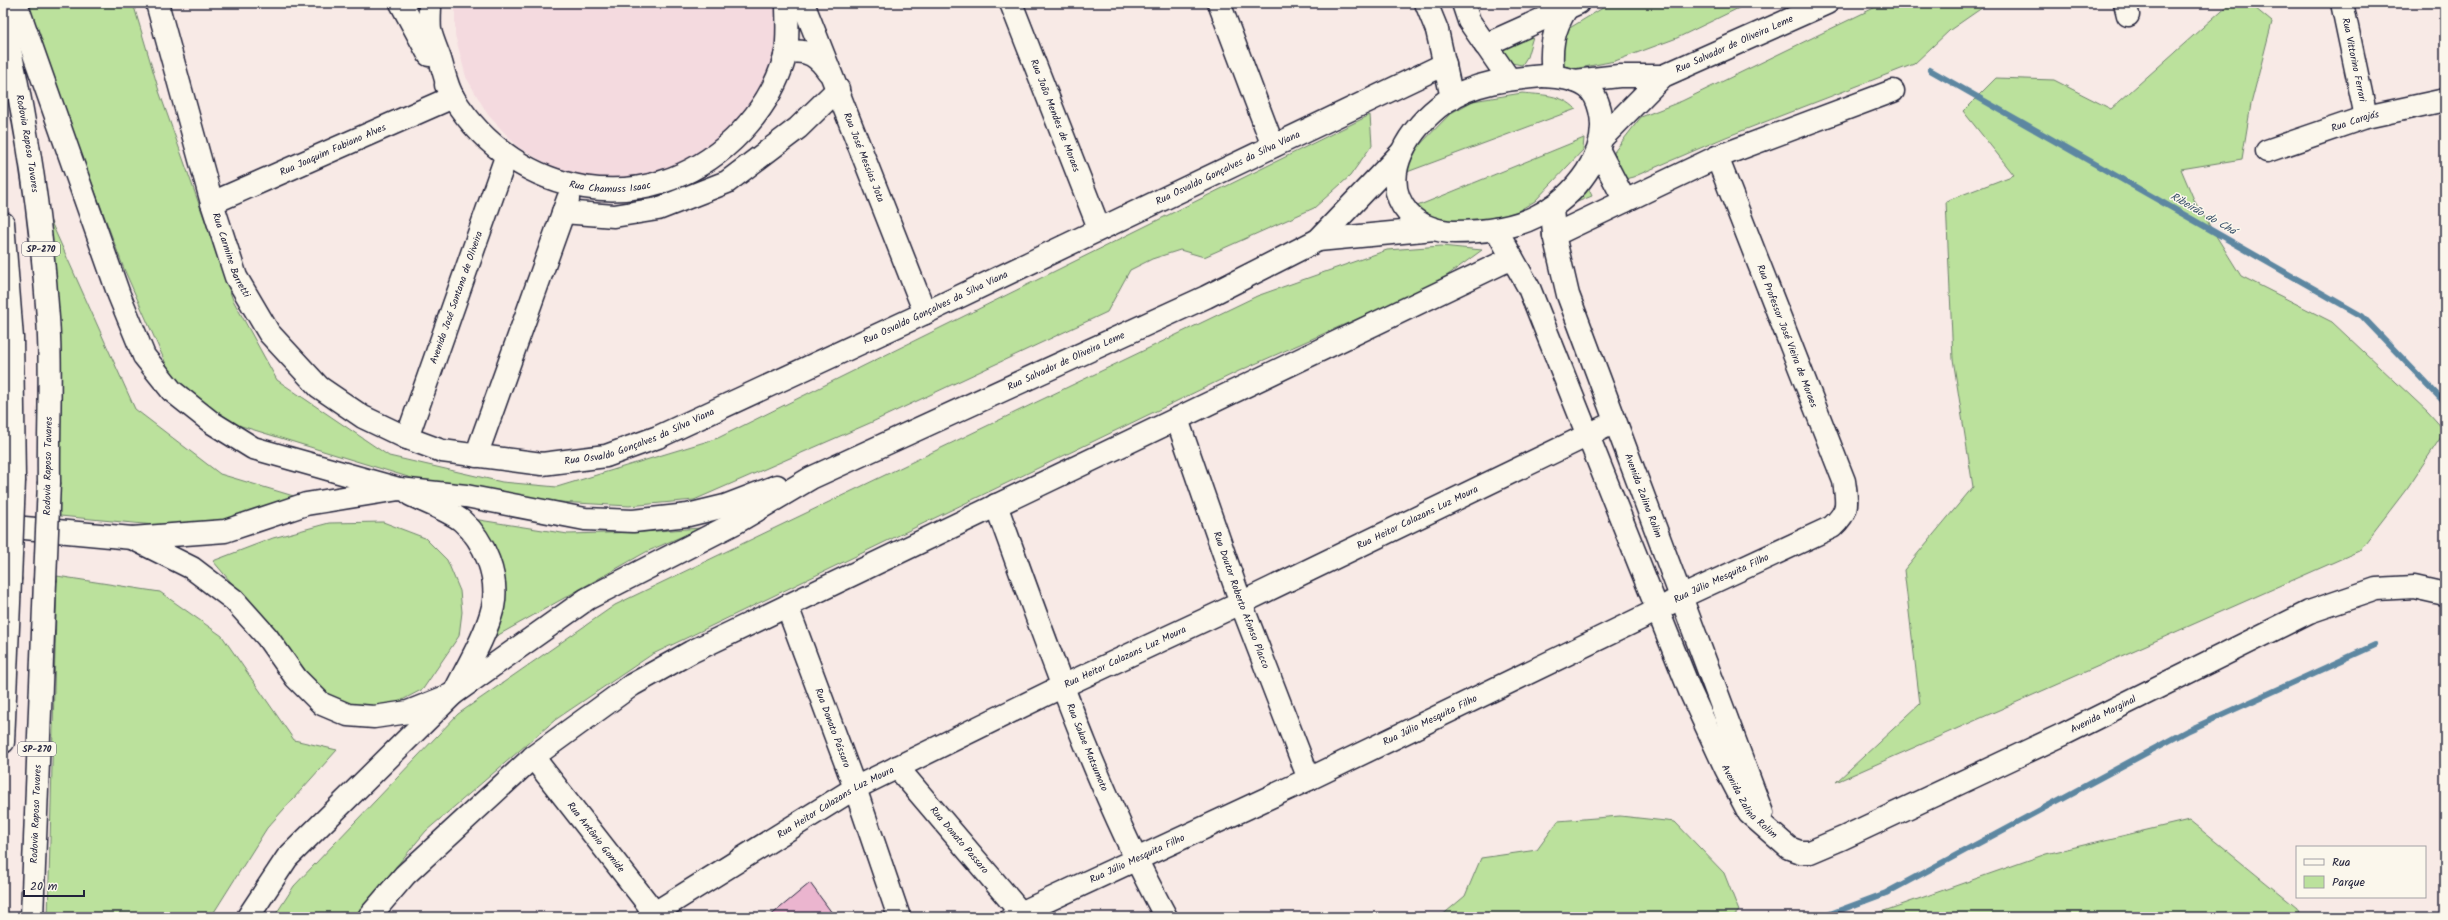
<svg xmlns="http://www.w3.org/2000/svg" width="2448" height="920" viewBox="0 0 2448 920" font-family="Kalam,sans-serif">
<rect width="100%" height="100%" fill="#f8eae6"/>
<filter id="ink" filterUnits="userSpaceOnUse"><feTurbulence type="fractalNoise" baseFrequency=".025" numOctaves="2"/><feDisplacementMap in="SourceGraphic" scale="8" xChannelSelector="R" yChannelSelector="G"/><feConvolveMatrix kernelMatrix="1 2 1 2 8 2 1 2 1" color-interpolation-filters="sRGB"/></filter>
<g filter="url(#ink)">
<polygon fill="#f4dadf" points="455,3 779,3 774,79 721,147 641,180 598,180 556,169 518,147 488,115 466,77 455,35"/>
<g fill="#bbe19c" stroke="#6e826c">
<polygon points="25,3 133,3 159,91 233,300 277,380 389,456 502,482 557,487 718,438 1370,115 1372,145 1350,176 1314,208 1204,257 1180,250 1152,259 1130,270 1107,312 870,423 694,500 629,506 559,502 418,480 215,418 170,373 124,269"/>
<polygon points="1611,3 1749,3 1677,38 1615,61 1569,70 1561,65 1563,32"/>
<polygon points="1884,3 1989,3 1950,30 1914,64 1726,137 1633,177 1625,179 1614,152 1641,117 1682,101"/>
<polygon points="2230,3 2249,3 2272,22 2251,104 2242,159 2181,169 2195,202 2241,276 2332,322 2428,412 2445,431 2408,487 2359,551 1836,782 1920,704 1904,570 1973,487 1953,359 1946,201 2014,175 1963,111 1996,78 2054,80 2111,109"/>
<polygon points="1534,33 1527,57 1522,65 1511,63 1498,49"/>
<path d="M1522,93C1541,95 1562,94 1576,109L1399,175L1402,163L1451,113L1473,101Z"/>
<polygon points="1584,138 1583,150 1535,201 1513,214 1465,223 1431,221 1410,209"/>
<polygon points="1585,181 1592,196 1565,207"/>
<polygon points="43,204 135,409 220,474 307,500 206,530 60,516"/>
<polygon points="1441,246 1482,250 1434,285 1239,371 651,655 555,720 426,831 354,917 274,917 294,886 458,714 615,605 1257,296 1387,250"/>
<polygon points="473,519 568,534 643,532 701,528 646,552 493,638"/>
<polygon points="383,522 425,538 447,560 460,591 462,612 459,636 423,689 387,708 355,708 327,696 213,561 273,538 329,523"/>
<polygon points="57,576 160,592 222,636 294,740 337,750 267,828 211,917 48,917"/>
<polygon points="1620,816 1675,822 1724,873 1739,911 1732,917 1440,917 1465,896 1481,858 1537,850 1558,821"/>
<polygon points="2189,820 2297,908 2301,917 1867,917 2046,854"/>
</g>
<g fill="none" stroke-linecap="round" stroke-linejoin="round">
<g stroke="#5d87a1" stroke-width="6">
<polyline points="1930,70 2362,316 2445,403"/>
<polyline points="1822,917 1886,893 2187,731 2375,645"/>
</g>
</g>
<polygon fill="#ebb5cf" stroke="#22223b" points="810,883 835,917 769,917"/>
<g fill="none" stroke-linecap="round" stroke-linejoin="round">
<defs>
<g id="minor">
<path id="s1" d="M157,3L212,203L236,277L269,333L319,387L363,417L407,438L442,451L542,464L606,456L658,437L925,313L1445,64"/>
<polyline points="401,3 429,55"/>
<path id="s2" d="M430,3C430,12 429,22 430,30C432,40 437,50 440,59C444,72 447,88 454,99C517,198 647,222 734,139C757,117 776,88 785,57C789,41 787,20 787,3"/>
<path id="s3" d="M803,3L925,313"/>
<path id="s4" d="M1011,3L1099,228"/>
<polyline points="1219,3 1273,146"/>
<polyline points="2125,3 2128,15"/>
<path id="s5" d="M2342,3L2366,117"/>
<polyline points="1485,45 1578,3"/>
<path d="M785,56L790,52C808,49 818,57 828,71"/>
<path d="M1553,76C1550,50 1552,30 1567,8"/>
<polyline points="1599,151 1625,201"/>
<path id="s6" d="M2267,151L2366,117L2445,100"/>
<path id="s7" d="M212,203L453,97L446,85"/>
<polyline points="563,212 614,216 658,209 727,182 798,128 838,89"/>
<polyline points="1554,235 1717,157 1893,91"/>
<path id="s8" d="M1177,419L1241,603L1309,779"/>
<path id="s9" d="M407,438L506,157"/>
<polyline points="476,456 568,199"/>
<path id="s10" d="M996,505C1047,644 1095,787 1166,917"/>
<path id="s11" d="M787,606L855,788L899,917"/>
<path id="s12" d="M533,757L658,917"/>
<path id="s13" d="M897,767L1021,913"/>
<polyline points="369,917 405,875 533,757 632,685 691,652 1512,258"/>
<path id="s14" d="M648,917L855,788L1063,686L1241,603L1615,422"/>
<path id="s15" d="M1012,917L1309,779L1658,610L1681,597L1832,527C1850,510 1847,504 1844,481L1717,157"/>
</g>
<g id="major">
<polyline points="1426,3 1437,30 1452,98"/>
<polyline points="1463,3 1469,21 1509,79"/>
<path d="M1543,76C1558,77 1574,78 1587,87C1594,92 1598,102 1600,110C1611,153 1574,197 1537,216C1512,229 1481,232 1454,232C1439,232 1419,226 1408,213C1376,176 1411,126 1445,102C1474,82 1510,79 1543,76Z"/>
<polyline points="1575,81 1619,76 1663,76"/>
<path id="s16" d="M1602,138L1663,76L1827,3"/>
<path id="s17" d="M1552,207L1554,235L1568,295L1762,813"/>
<path id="s18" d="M1496,229L1529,288L1690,691L1726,769L1749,813L1789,848L1800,852H1810L1843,838L2064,734L2309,612L2376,589L2414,587L2445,594"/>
<polyline points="1318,240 1434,229"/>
<path d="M411,495C425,502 450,511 462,521C485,541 499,577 493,607C486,636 468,665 455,691"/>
<polyline points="3,526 132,538 225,531 306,504 399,489 466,496 585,519 633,521 688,515 725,506 777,486"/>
<path id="s19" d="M132,538L192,568L234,600L267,637L296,678L322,704L348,715L374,717L408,712L453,694L587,599L735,523L811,478L1206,297L1318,240L1401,153"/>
</g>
<g id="highway">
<polyline points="16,3 119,295 144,356 172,391 211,422 253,448 399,489"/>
<path id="s20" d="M3,19C26,117 41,218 48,318C52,372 48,428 49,482"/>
<polyline points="3,223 12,338 14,480"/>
<polyline points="3,742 10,580"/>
<path id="s21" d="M32,917L45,581"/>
<polyline points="248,917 287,858 453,694"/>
</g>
</defs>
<use href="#minor" stroke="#22223b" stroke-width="25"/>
<use href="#major" stroke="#22223b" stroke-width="25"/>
<use href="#highway" stroke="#22223b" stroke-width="25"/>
<use href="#minor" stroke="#fbf7ec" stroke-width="22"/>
<use href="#major" stroke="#fbf7ec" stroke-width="22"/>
<use href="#highway" stroke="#fbf7ec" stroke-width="22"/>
<defs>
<g id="highway-bridge">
<polyline points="10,580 14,480"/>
<polyline points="45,581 49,482"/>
</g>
</defs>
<use href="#highway-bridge" stroke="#22223b" stroke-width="25" stroke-linecap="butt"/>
<use href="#highway-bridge" stroke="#fbf7ec" stroke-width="22"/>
</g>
</g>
<g text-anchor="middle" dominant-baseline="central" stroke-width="3" stroke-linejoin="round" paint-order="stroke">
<g fill="#fbf7ec" stroke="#636270" stroke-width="1">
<rect x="22" y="242" width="38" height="14" rx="3"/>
<rect x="18" y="742" width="38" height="14" rx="3"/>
</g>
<g font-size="9" font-weight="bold" fill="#22223b">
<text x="41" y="249">SP-270</text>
<text x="37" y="749">SP-270</text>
</g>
<g font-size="10" fill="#22223b" stroke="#fbf7ec">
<text stroke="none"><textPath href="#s16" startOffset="165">Rua Salvador de Oliveira Leme</textPath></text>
<text stroke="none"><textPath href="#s5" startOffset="58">Rua Vittorino Ferrari</textPath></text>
<text stroke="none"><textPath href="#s4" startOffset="121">Rua João Mendes de Moraes</textPath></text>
<text stroke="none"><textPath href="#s6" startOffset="93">Rua Carajás</textPath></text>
<text stroke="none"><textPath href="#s20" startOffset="127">Rodovia Raposo Tavares</textPath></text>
<text stroke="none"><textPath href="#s7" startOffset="132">Rua Joaquim Fabiano Alves</textPath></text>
<text stroke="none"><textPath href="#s3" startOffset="166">Rua José Messias Jota</textPath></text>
<text stroke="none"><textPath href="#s1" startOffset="1414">Rua Osvaldo Gonçalves da Silva Viana</textPath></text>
<text stroke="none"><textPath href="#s2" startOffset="288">Rua Chamuss Isaac</textPath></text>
<text stroke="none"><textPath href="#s1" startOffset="263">Rua Carmine Barretti</textPath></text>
<text stroke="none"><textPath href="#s9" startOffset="149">Avenida José Santana de Oliveira</textPath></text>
<text stroke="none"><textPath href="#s1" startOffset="1090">Rua Osvaldo Gonçalves da Silva Viana</textPath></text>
<text transform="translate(1787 336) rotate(69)">Rua Professor José Vieira de Moraes</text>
<text stroke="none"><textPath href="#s19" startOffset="1093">Rua Salvador de Oliveira Leme</textPath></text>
<text stroke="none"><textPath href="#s1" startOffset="766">Rua Osvaldo Gonçalves da Silva Viana</textPath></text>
<text transform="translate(48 466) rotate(-89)">Rodovia Raposo Tavares</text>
<text stroke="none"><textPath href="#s17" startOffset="304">Avenida Zalina Rolim</textPath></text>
<text stroke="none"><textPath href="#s14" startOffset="868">Rua Heitor Calazans Luz Moura</textPath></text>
<text stroke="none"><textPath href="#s15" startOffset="786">Rua Júlio Mesquita Filho</textPath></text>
<text stroke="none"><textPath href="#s8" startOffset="192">Rua Doutor Roberto Afonso Placco</textPath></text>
<text stroke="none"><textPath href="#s14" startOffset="544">Rua Heitor Calazans Luz Moura</textPath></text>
<text stroke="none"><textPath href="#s18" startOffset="1036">Avenida Marginal</textPath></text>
<text stroke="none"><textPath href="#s15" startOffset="462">Rua Júlio Mesquita Filho</textPath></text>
<text stroke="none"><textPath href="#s11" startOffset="130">Rua Donato Pássaro</textPath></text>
<text stroke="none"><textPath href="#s10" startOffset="259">Rua Sakae Matsumoto</textPath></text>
<text stroke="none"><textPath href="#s18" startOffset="628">Avenida Zalina Rolim</textPath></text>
<text stroke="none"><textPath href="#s14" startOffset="220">Rua Heitor Calazans Luz Moura</textPath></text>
<text stroke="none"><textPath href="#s21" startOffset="103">Rodovia Raposo Tavares</textPath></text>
<text stroke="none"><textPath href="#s12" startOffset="102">Rua Antônio Gomide</textPath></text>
<text stroke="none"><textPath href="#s13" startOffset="96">Rua Donato Passaro</textPath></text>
<text stroke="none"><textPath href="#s15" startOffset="138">Rua Júlio Mesquita Filho</textPath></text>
</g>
<g font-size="11" font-style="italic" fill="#3f556e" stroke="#fbf7ec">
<text transform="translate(2203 214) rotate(30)">Ribeirão do Chá</text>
</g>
</g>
<rect width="2448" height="920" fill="none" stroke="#fbf7ec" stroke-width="16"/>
<rect x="8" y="8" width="2432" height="904" fill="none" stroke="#22223b" stroke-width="1.5" filter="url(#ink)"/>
<rect x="2296" y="846" width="130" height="52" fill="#fbf7ec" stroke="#a4a2a5"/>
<rect x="2304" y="859" width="20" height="6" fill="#fbf7ec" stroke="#a4a2a5"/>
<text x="2332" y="866" font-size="12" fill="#22223b">Rua</text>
<rect x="2304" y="876" width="20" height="12" fill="#bbe19c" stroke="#a4a2a5"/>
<text x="2332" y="886" font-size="12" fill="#22223b">Parque</text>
<path d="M24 890v6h60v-6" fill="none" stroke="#22223b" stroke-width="2"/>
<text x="30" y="890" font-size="12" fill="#22223b" stroke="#fbf7ec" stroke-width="3" paint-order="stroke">20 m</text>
</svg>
